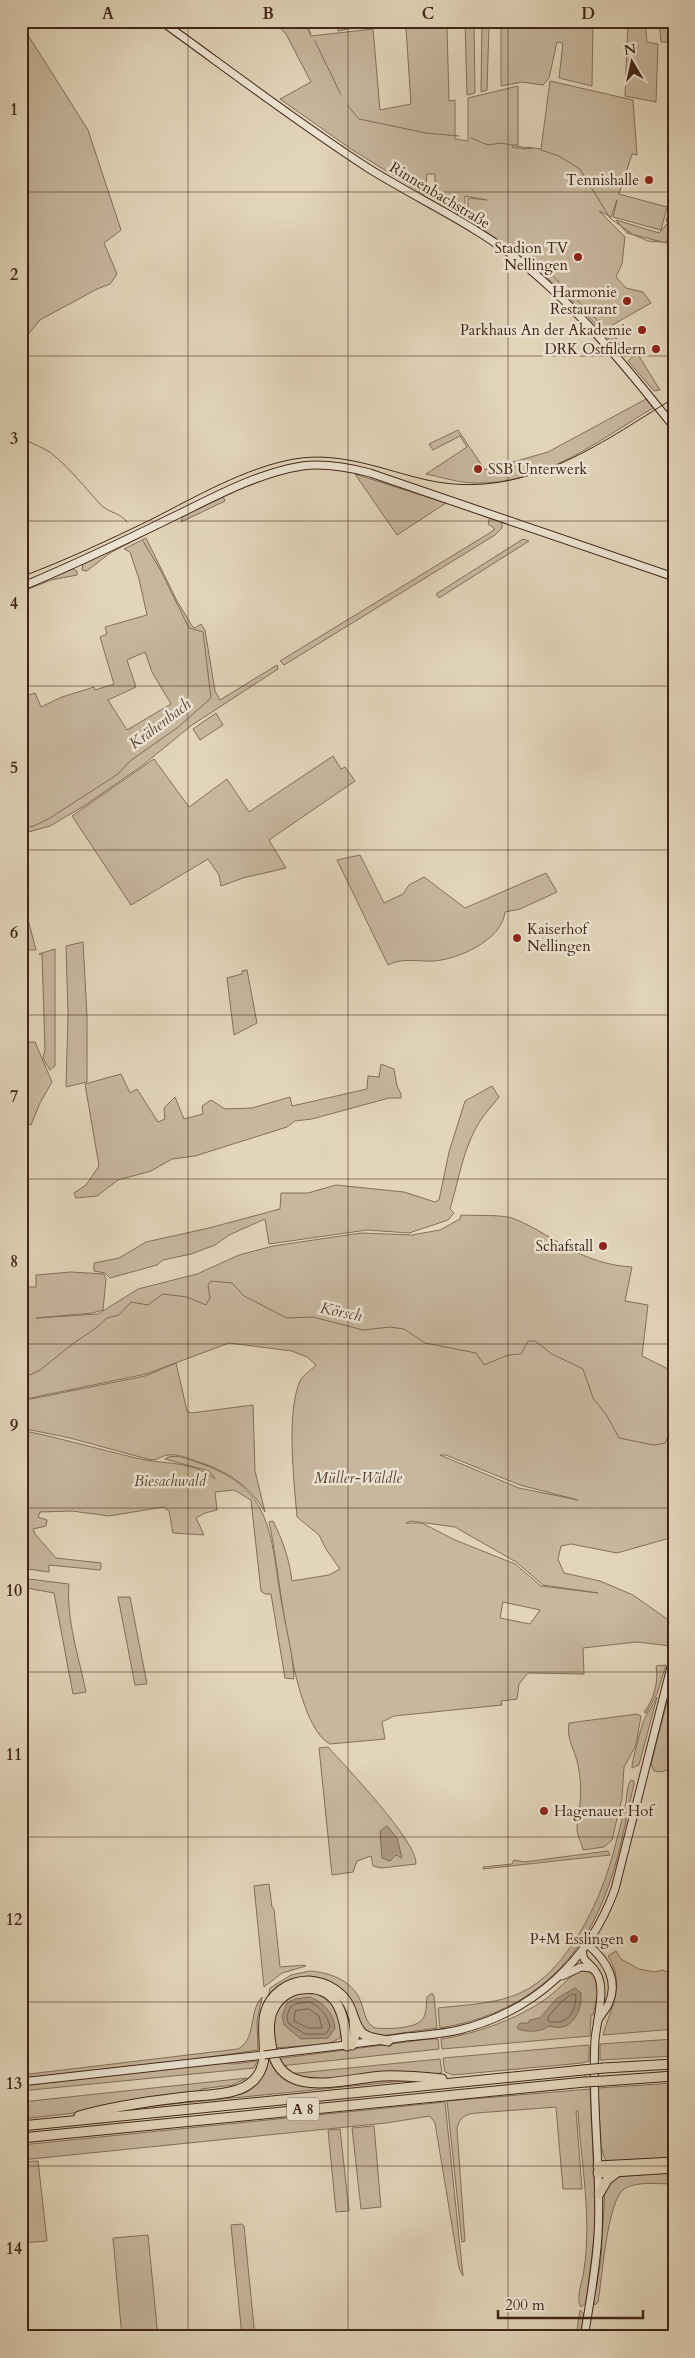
<svg xmlns="http://www.w3.org/2000/svg" width="695" height="2358" viewBox="0 0 695 2358" font-family="Cardo,serif">
<rect width="100%" height="100%" fill="#e2d5ba"/>
<filter id="stains"><feTurbulence type="fractalNoise" baseFrequency=".004" numOctaves="4"/><feColorMatrix values="0 0 0 0 .2 0 0 0 0 .09 0 0 0 0 .02 0 0 0 .5 -.17"/></filter>
<radialGradient id="worn" r=".72"><stop offset=".6" stop-color="#630" stop-opacity="0"/><stop offset="1" stop-color="#630" stop-opacity=".3"/></radialGradient>
<g fill="#c7b79e" stroke="#846e5b" fill-rule="evenodd">
<path d="M273,21H304L311,36L373,29L380,110L411,104L406,28L447,27L449,101L455,100V139L468,141V98L518,86V145H513L512,147L526,149L527,147L541,149L550,81L633,100L637,155L632,154L619,194L667,207L661,230L613,217L617,200L611,217L599,211L625,237L622,264L616,277L626,288L643,292L651,303L607,328L611,329L625,354L620,352C577,300 525,256 468,221V198L487,200L465,196V218L435,200V174H427L425,195L351,149L280,99L311,82L286,34ZM533,256L604,327L600,325L599,326L600,323Z"/>
<polygon points="338,21 367,21 367,25 338,31"/>
<polygon points="465,21 593,21 592,86 559,78 563,43 557,42 549,78 543,85 522,82 501,86 501,22 489,25 487,90 481,92 482,24 474,25 475,93 467,95"/>
<polygon points="628,21 645,21 647,42 658,44 656,102 625,96"/>
<polygon points="659,21 674,21 674,42 661,42"/>
<polygon points="21,24 88,130 121,230 104,243 117,274 110,284 97,289 40,320 21,343"/>
<polygon points="674,193 674,223 666,221"/>
<polygon points="616,220 659,233 667,224 674,226 674,245 627,233"/>
<polygon points="637,353 660,390 654,391 628,361"/>
<path d="M646,399L653,408C598,441 542,485 475,483C459,483 441,477 426,474L467,447L460,436L433,450L429,444L458,430L485,470L548,452Z"/>
<polygon points="355,474 446,503 397,535"/>
<polygon points="223,496 225,501 181,522 183,516"/>
<polygon points="490,517 502,522 502,528 495,535 284,665 280,661 488,534 495,529 488,524"/>
<polygon points="172,521 110,553 87,571 82,570 83,564"/>
<path d="M146,538L176,599L192,626L195,628L201,624L205,630L215,691L220,700L277,665L278,669L192,725L143,765L84,806L50,826L21,834V698L35,693L41,707L62,697L94,687L95,690L114,684L100,637L107,634L105,627L147,615L139,579L130,552L124,549ZM145,652L152,672L171,704L127,730L108,700L136,687L127,660Z"/>
<polygon points="523,539 529,541 439,598 436,594"/>
<polygon points="73,569 77,571 77,575 51,580 21,592 21,590"/>
<polygon points="216,713 223,725 200,740 193,729"/>
<polygon points="333,756 341,769 345,767 355,781 269,840 286,868 243,878 221,886 219,875 208,859 131,905 72,816 154,759 189,807 227,779 249,812"/>
<path d="M360,855L384,903L403,894L409,885L424,877L465,908L546,873L557,892L520,909L505,912C502,940 459,959 434,961C417,962 404,957 388,965L337,860Z"/>
<polygon points="21,893 36,950 21,950"/>
<polygon points="83,942 87,1016 87,1082 66,1087 68,1014 66,946"/>
<polygon points="55,949 55,1066 50,1070 43,1058 45,1050 42,954 39,954"/>
<polygon points="247,970 257,1023 234,1035 227,978 242,974 242,971"/>
<polygon points="21,1042 35,1042 52,1082 40,1103 31,1125 27,1124 21,1135"/>
<polygon points="381,1064 394,1069 397,1086 401,1094 401,1098 389,1098 312,1119 295,1121 287,1127 195,1156 172,1159 151,1171 118,1180 97,1196 76,1198 74,1193 86,1185 99,1166 85,1084 121,1074 130,1093 137,1089 158,1122 165,1119 164,1108 175,1097 184,1119 203,1114 202,1106 211,1100 225,1109 252,1108 290,1097 292,1106 367,1089 368,1076 379,1077"/>
<path d="M492,1086L499,1097C493,1105 485,1113 480,1121C463,1148 459,1179 450,1209L454,1213L448,1220L409,1233L367,1230L269,1244L265,1219L229,1235L215,1245L191,1254L163,1260L157,1265L110,1278L105,1273L94,1271V1263L119,1258L146,1242L209,1228L280,1209L281,1193H308L336,1185L404,1192L435,1202L439,1200L449,1152L465,1101Z"/>
<path d="M461,1215C475,1216 503,1214 515,1219C558,1238 581,1264 632,1267L625,1301L648,1305L642,1356L674,1372V1540L670,1538L617,1553L571,1544L561,1546L558,1559L564,1573L600,1581L633,1595L674,1624V1637L671,1646L637,1642L583,1648L584,1674L528,1673L519,1684L517,1699L501,1701L502,1705L394,1716L382,1722L385,1739L330,1744C290,1723 280,1567 269,1522L273,1521C283,1541 289,1558 292,1581L329,1575L340,1569L326,1549L319,1535L297,1517C294,1481 286,1413 300,1381C303,1375 311,1370 316,1365L307,1357L292,1351L229,1343L146,1374L21,1400V1287H36V1275L71,1272L104,1274L106,1279L103,1310L92,1313L36,1318L98,1314L138,1289L197,1274L239,1255L273,1246L361,1233L412,1235L440,1230L460,1219ZM440,1455H446L520,1485L578,1500L519,1488ZM411,1521L455,1527L516,1562L543,1585L598,1593L541,1586L515,1564L455,1540L422,1523H406ZM503,1602L540,1610L530,1624L500,1618Z"/>
<path d="M176,1363L187,1411L191,1413L253,1405L255,1471L265,1512C249,1484 226,1471 196,1461C188,1458 178,1454 169,1455C162,1455 159,1460 151,1460L70,1438L21,1428V1401L145,1376Z"/>
<path d="M21,1430C60,1438 98,1449 136,1458C165,1465 191,1460 215,1479L209,1471L165,1459C174,1452 192,1461 202,1464C273,1489 270,1535 281,1599C285,1625 293,1653 294,1679L285,1678L271,1594H265L261,1591L251,1500L234,1490L215,1492L217,1510L205,1513L196,1518L204,1535L173,1533L169,1511L163,1507L109,1516L72,1511L40,1512L38,1517L47,1520L46,1526L33,1529L35,1534L56,1558L101,1563V1568L100,1570L49,1565V1572L21,1568Z"/>
<path d="M21,1578L69,1584C66,1619 79,1658 86,1692L73,1694L54,1593L21,1587Z"/>
<polygon points="118,1597 130,1597 147,1684 135,1685"/>
<path d="M666,1665L657,1694L646,1713L644,1712C654,1700 659,1680 656,1666Z"/>
<polygon points="674,1674 674,1697 668,1722 672,1756 670,1766 667,1770 662,1772 654,1771 651,1764"/>
<path d="M657,1697L639,1765L632,1768C631,1765 642,1723 645,1718C648,1711 654,1705 657,1697Z"/>
<path d="M637,1714L641,1716L636,1745L624,1767L622,1798L612,1840L604,1847L583,1850C582,1843 576,1834 577,1827C580,1804 583,1789 578,1765C575,1750 566,1739 569,1723Z"/>
<path d="M328,1747C345,1766 418,1842 416,1864L381,1868L373,1866L371,1856L357,1861L353,1872L332,1875L319,1748Z"/>
<path d="M631,1780L634,1781V1784C625,1822 619,1862 604,1898C575,1973 516,2016 440,2028L438,2008C465,2005 496,2004 520,1993C568,1972 602,1898 614,1850C618,1834 623,1818 626,1802C627,1794 627,1786 631,1780Z"/>
<polygon points="608,1851 610,1855 483,1869 483,1867 512,1864 514,1860 524,1862"/>
<polygon points="269,1884 272,1907 274,1909 280,1967 305,1965 306,1966 282,1973 264,1987 254,1886"/>
<path d="M616,1951L621,1959L639,1969L655,1972L662,1970L674,1974V2029L603,2035C611,2006 626,1985 608,1956Z"/>
<path d="M579,1970C606,1969 597,1997 593,2015H591L590,2036L442,2049L441,2039C475,2034 518,2019 547,1998C558,1990 567,1979 579,1970Z"/>
<path d="M310,1971C333,1973 355,1982 362,2005C365,2015 366,2023 375,2028C387,2029 414,2029 422,2020C427,2014 426,2004 427,1997L432,1993L434,1996L437,2028L380,2036L366,2033L339,1988L268,1998L270,1988L291,1975Z"/>
<path d="M301,1984C326,1982 346,1997 350,2022H348C346,2008 338,1995 324,1989C262,1962 246,2072 300,2085C325,2091 375,2079 403,2079V2081L143,2107C146,2105 154,2104 160,2103C184,2100 236,2101 253,2085C285,2055 240,1997 301,1984Z"/>
<path d="M312,1992C329,1998 336,2006 340,2023C341,2029 342,2033 340,2038L328,2044L273,2048C270,2014 274,1994 312,1992Z"/>
<path d="M262,1997L257,2022L258,2050L188,2060L21,2079V2075L238,2049C257,2039 248,2012 262,1997Z"/>
<polygon points="429,2039 438,2039 439,2049 280,2066 276,2059"/>
<polygon points="674,2039 674,2056 600,2060 600,2044"/>
<polygon points="589,2045 589,2061 582,2063 453,2075 445,2072 443,2058"/>
<polygon points="440,2059 442,2072 435,2075 311,2081 288,2074"/>
<polygon points="257,2061 254,2068 21,2091 21,2085 214,2063 234,2064"/>
<polygon points="247,2078 232,2085 201,2089 201,2093 84,2112 21,2119 21,2103 31,2101"/>
<polygon points="674,2083 674,2159 609,2162 605,2159 601,2147 598,2088"/>
<path d="M590,2089L596,2221L586,2303L581,2307C575,2300 583,2279 584,2270C592,2217 581,2163 578,2111H576L582,2189H563L556,2107L477,2113C466,2114 459,2117 457,2129L465,2241L462,2242L447,2101Z"/>
<polygon points="445,2102 463,2276 459,2268 435,2123 430,2116 386,2123 21,2160 21,2145"/>
<polygon points="374,2126 381,2207 361,2209 352,2128"/>
<polygon points="340,2129 349,2211 336,2212 328,2130"/>
<polygon points="38,2161 47,2241 21,2243 21,2162"/>
<path d="M674,2170V2184C660,2184 635,2181 624,2189C607,2201 602,2280 598,2302L595,2305L593,2300L597,2285L601,2258L605,2188L615,2176Z"/>
<polygon points="242,2224 244,2226 255,2337 242,2337 231,2225"/>
<polygon points="148,2235 158,2337 122,2337 113,2238"/>
<polygon points="580,2310 584,2314 581,2337 576,2337"/>
</g>
<g fill="#ab9983" stroke="#816b58">
<polygon points="387,1826 397,1838 402,1858 396,1855 390,1861 382,1858 380,1831"/>
<path d="M575,1988L581,1993C582,2013 571,2033 549,2026C543,2032 524,2033 517,2028L520,2023H528L530,2020L540,2018L556,1999Z"/>
<path d="M310,1997C324,2003 333,2012 335,2028L328,2038L301,2039L284,2025L282,2016L287,2003L295,1999Z"/>
</g>
<g fill="none" stroke-linecap="round" stroke-linejoin="round">
<g stroke="#765f4e" stroke-width="1">
<path d="M572,1994L576,1995C576,2013 567,2026 548,2021V2017L560,2003Z"/>
<path d="M309,2002C321,2007 327,2014 330,2027L326,2034H305L288,2023L287,2016L290,2007L296,2004Z"/>
<polygon points="309,2009 319,2016 322,2028 308,2028 294,2021 295,2011"/>
</g>
<g stroke="#816b58" stroke-width="1">
<polyline points="305,21 311,34"/>
<polyline points="315,41 341,95"/>
<polyline points="348,106 359,119 426,133 459,136"/>
<polyline points="471,138 488,145 501,143 532,149"/>
<polyline points="541,150 559,156 580,169 610,218 632,234"/>
<polyline points="634,235 648,241 662,242"/>
<polyline points="666,241 674,242"/>
<path d="M21,435C28,444 42,446 51,453C71,469 85,488 102,506C110,513 121,513 127,522"/>
<polyline points="21,828 34,826 50,818 118,774 130,761 177,728 211,698 203,632 189,628 161,571 143,541"/>
<path d="M21,1379L40,1370L74,1343L96,1328L107,1318L119,1315L131,1302L148,1305L163,1294L187,1297L206,1305L210,1298L208,1285L211,1281L232,1283L244,1296L287,1318L313,1317L363,1330L390,1327L404,1329L425,1343L476,1353L484,1365L508,1355L521,1354L528,1341H535L552,1354L583,1369L593,1398L607,1416L619,1438L654,1445L665,1443C673,1430 666,1415 674,1403"/>
</g>
<defs>
<g id="secondary">
<path d="M161,21C229,70 297,122 368,168C419,200 476,225 522,263C580,310 628,369 674,427"/>
<path d="M21,587C74,565 126,540 177,515C216,496 258,473 302,466C325,463 347,467 370,473L674,577"/>
<path d="M587,1944C605,1959 619,1979 609,2003C606,2010 601,2014 598,2020"/>
<polyline points="582,1951 584,1959 594,1969"/>
<path d="M562,1976L581,1967L591,1968C610,1978 596,2023 595,2040C591,2105 602,2170 598,2235C596,2269 590,2303 584,2337"/>
<path d="M279,2053C321,2048 364,2043 406,2037C424,2035 442,2034 459,2030C533,2012 589,1961 615,1889L674,1655"/>
<polyline points="21,2082 264,2055"/>
</g>
<g id="highway">
<polyline points="352,2045 355,2035 354,2022"/>
<path d="M347,2046C345,2018 339,1984 302,1989C289,1990 278,1999 273,2010C268,2021 269,2033 271,2044C278,2102 342,2079 382,2076C402,2075 422,2077 442,2079"/>
<polyline points="604,2068 674,2064"/>
<polyline points="604,2081 674,2076"/>
<path d="M79,2116C111,2107 144,2102 177,2098C197,2095 219,2096 237,2090C244,2088 249,2085 254,2080C279,2054 246,2016 281,1990C289,1984 299,1981 309,1981C327,1982 345,1993 351,2010C354,2018 356,2028 363,2034C370,2039 379,2039 388,2041"/>
<polyline points="21,2126 583,2070"/>
<polyline points="21,2138 585,2082"/>
<polyline points="598,2166 674,2162"/>
<polyline points="598,2173 674,2168"/>
<polyline points="599,2194 607,2180 616,2173"/>
</g>
</defs>
<use href="#secondary" stroke="#412518" stroke-width="9"/>
<use href="#highway" stroke="#412518" stroke-width="11"/>
<use href="#secondary" stroke="#ece4d2" stroke-width="7"/>
<use href="#highway" stroke="#e2d5ba" stroke-width="9"/>
<path stroke="#412518" stroke-width="1" d="M21,577C66,560 109,540 152,519C197,496 245,468 294,459C341,451 383,470 427,480C523,501 596,446 674,398"/>
<defs>
<polyline id="secondary-bridge" points="264,2055 279,2053"/>
<g id="highway-bridge">
<polyline points="583,2070 604,2068"/>
<polyline points="585,2082 604,2081"/>
</g>
</defs>
<use href="#secondary-bridge" stroke="#412518" stroke-width="9" stroke-linecap="butt"/>
<use href="#highway-bridge" stroke="#412518" stroke-width="11" stroke-linecap="butt"/>
<use href="#secondary-bridge" stroke="#ece4d2" stroke-width="7"/>
<use href="#highway-bridge" stroke="#e2d5ba" stroke-width="9"/>
</g>
<path fill="none" stroke="#412518" stroke-width="1" stroke-opacity="0.55" d="M188,21V2337M348,21V2337M508,21V2337M21,192H674M21,356H674M21,521H674M21,686H674M21,850H674M21,1015H674M21,1179H674M21,1344H674M21,1508H674M21,1672H674M21,1837H674M21,2002H674M21,2166H674"/>
<g fill="#8f2418" stroke="#ece4d2" stroke-width="2">
<circle cx="649" cy="180" r="5"/>
<circle cx="578" cy="257" r="5"/>
<circle cx="627" cy="301" r="5"/>
<circle cx="642" cy="330" r="5"/>
<circle cx="656" cy="349" r="5"/>
<circle cx="478" cy="469" r="5"/>
<circle cx="517" cy="938" r="5"/>
<circle cx="603" cy="1246" r="5"/>
<circle cx="544" cy="1811" r="5"/>
<circle cx="634" cy="1939" r="5"/>
</g>
<g text-anchor="middle" dominant-baseline="central" stroke-width="5" stroke-linejoin="round" paint-order="stroke">
<rect fill="#ece4d2" stroke="#745e50" stroke-width="1" x="287" y="2097.5" width="32" height="23" rx="4"/>
<g font-size="14" font-weight="bold" fill="#412518">
<text x="303" y="2109">A 8</text>
</g>
<g font-size="15" fill="#412518" stroke="#ece4d2" text-anchor="end">
<text x="639" y="180">Tennishalle</text>
<text x="568" y="248">Stadion TV<tspan x="568" dy="17">Nellingen</tspan></text>
<text x="617" y="292">Harmonie<tspan x="617" dy="17">Restaurant</tspan></text>
<text x="632" y="330">Parkhaus An der Akademie</text>
<text x="646" y="349">DRK Ostfildern</text>
<text x="488" y="469" text-anchor="start">SSB Unterwerk</text>
<text x="527" y="929" text-anchor="start">Kaiserhof<tspan x="527" dy="17">Nellingen</tspan></text>
<text x="593" y="1246">Schafstall</text>
<text x="554" y="1811" text-anchor="start">Hagenauer Hof</text>
<text x="624" y="1939">P+M Esslingen</text>
</g>
<g font-size="15" fill="#412518" stroke="#ece4d2">
<text transform="translate(440 195) rotate(31)">Rinnenbachstraße</text>
</g>
<g font-size="15" font-style="italic" fill="#5c4233" stroke="#ece4d2">
<text x="358" y="1478">Müller-Wäldle</text>
<text x="170" y="1481">Biesachwald</text>
</g>
<g font-size="16" font-style="italic" fill="#614838" stroke="#ece4d2">
<text transform="translate(160 724) rotate(-37)">Krähenbach</text>
<text transform="translate(341 1312) rotate(12)">Körsch</text>
</g>
</g>
<rect width="695" height="2358" fill="none" stroke="#e2d5ba" stroke-width="55"/>
<g transform="translate(632 62) rotate(351)" stroke="#ece4d2" stroke-width="4" paint-order="stroke">
<path d="M0-4L9 19L0 12L-9 19Z" fill="#412518"/>
<text y="-8" font-size="14" font-weight="bold" text-anchor="middle" fill="#412518">N</text>
</g>
<path d="M498 2310v8h145v-8" fill="none" stroke="#412518" stroke-width="2.5"/>
<text x="505" y="2310" font-size="15" fill="#412518" stroke="#ece4d2" stroke-width="4" paint-order="stroke">200 m</text>
<rect x="28" y="28" width="640" height="2302" fill="none" stroke="#412518" stroke-width="2"/>
<g font-size="16" text-anchor="middle" font-weight="bold" fill="#412518">
<text x="108" y="19">A</text>
<text x="268" y="19">B</text>
<text x="428" y="19">C</text>
<text x="588" y="19">D</text>
<text x="14" y="115">1</text>
<text x="14" y="280">2</text>
<text x="14" y="444">3</text>
<text x="14" y="609">4</text>
<text x="14" y="773">5</text>
<text x="14" y="938">6</text>
<text x="14" y="1102">7</text>
<text x="14" y="1267">8</text>
<text x="14" y="1431">9</text>
<text x="14" y="1596">10</text>
<text x="14" y="1760">11</text>
<text x="14" y="1925">12</text>
<text x="14" y="2089">13</text>
<text x="14" y="2254">14</text>
</g>
<rect width="100%" height="100%" filter="url(#stains)"/>
<rect width="100%" height="100%" fill="url(#worn)"/>
</svg>
